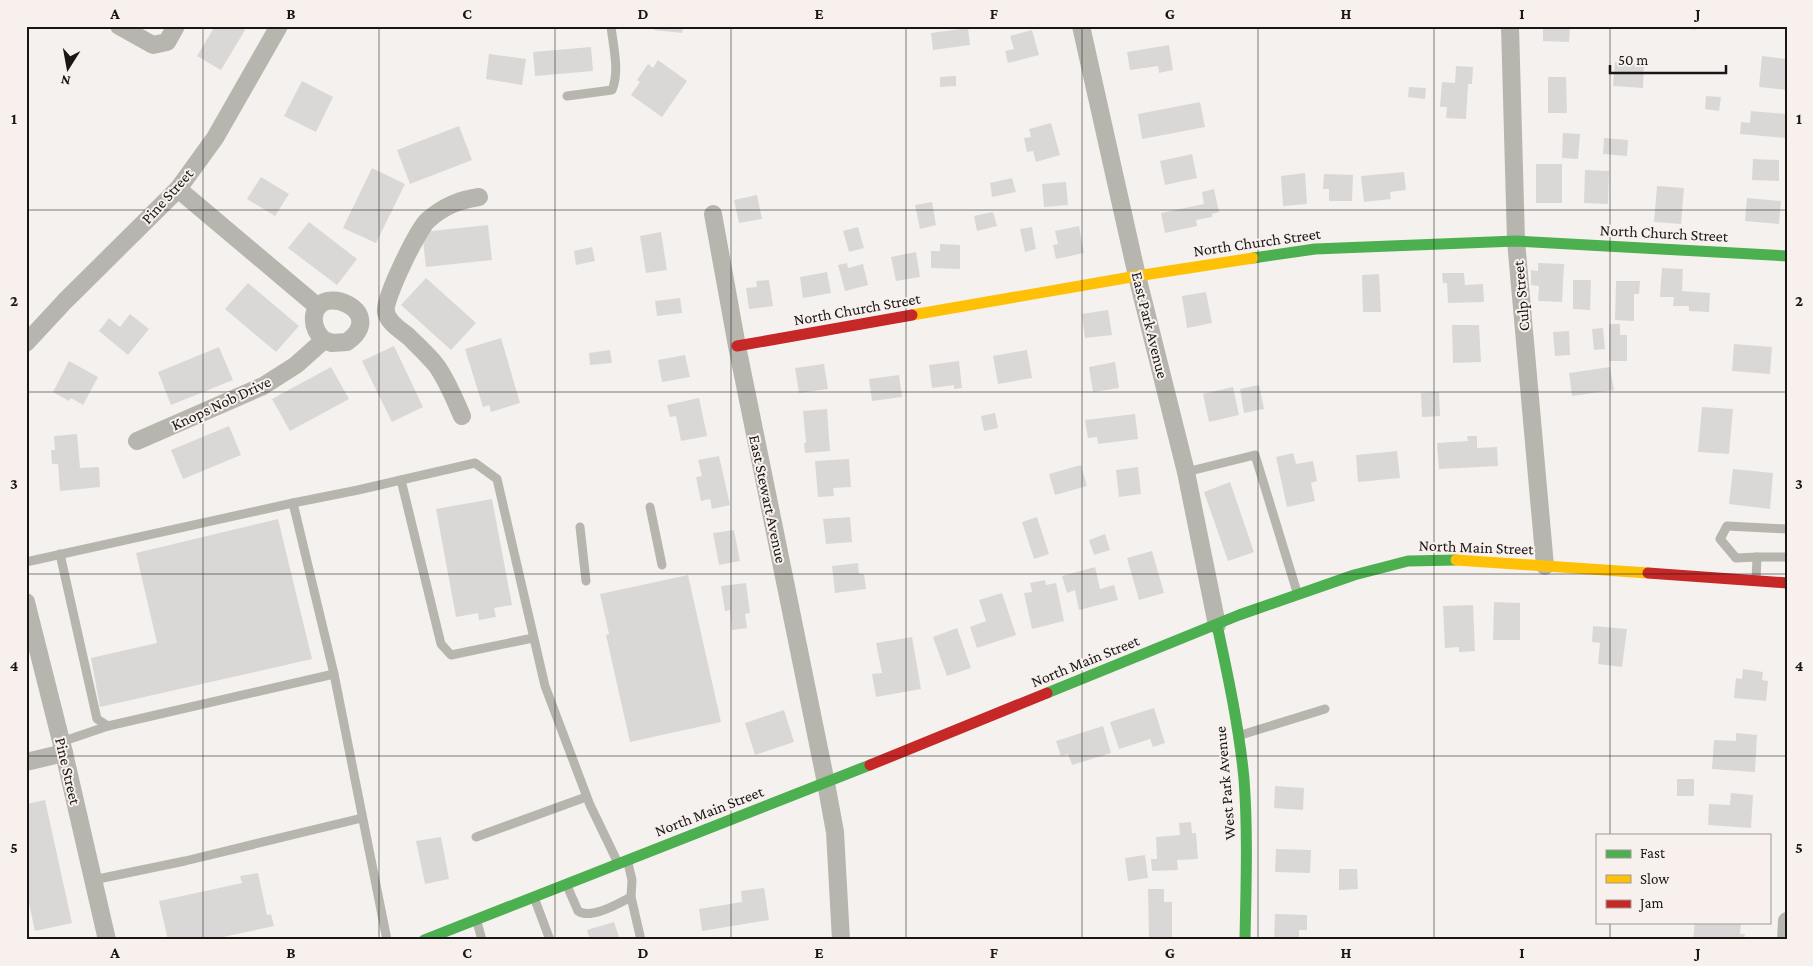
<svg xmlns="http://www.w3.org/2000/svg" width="1813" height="966" viewBox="0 0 1813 966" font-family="'Crimson Pro',serif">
<rect width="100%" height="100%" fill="#f5f1ef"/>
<g fill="#dad8d6">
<polygon points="215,26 238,26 245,30 221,70 197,56"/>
<polygon points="655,26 683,26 682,33 654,30"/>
<polygon points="1543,26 1570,26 1569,42 1543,41"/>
<polygon points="1678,26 1696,26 1695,30"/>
<polygon points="968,28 970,45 933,50 931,33"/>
<polygon points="1032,30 1039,55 1008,63 1005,51 1014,49 1010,36"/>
<polygon points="1169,45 1173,70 1159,73 1158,66 1130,70 1127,52"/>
<polygon points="591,47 593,71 535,76 533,52"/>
<polygon points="489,54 526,59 522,85 486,79"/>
<polygon points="1762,56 1787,59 1787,90 1759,87"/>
<polygon points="658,60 687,81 662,117 631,95 640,82 637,80 648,64 653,68"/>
<polygon points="1615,62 1644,64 1643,88 1613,86"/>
<polygon points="1456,66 1473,67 1472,84 1468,84 1466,119 1446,118 1447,107 1440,107 1442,82 1455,83"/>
<polygon points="956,76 956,86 940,87 940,77"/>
<polygon points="1548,77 1566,77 1567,113 1548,113"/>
<polygon points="302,81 333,97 316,132 284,116"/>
<polygon points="1409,87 1426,88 1425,99 1408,97"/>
<polygon points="1706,96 1721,97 1719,111 1705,109"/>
<polygon points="1200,102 1205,127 1142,139 1138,114"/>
<polygon points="1751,111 1787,114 1787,138 1740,134 1741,122 1750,123"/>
<polygon points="1051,123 1060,155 1036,162 1033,151 1027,152 1024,138 1031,137 1029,129"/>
<polygon points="459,126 472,160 410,184 397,150"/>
<polygon points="1563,133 1580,134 1578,159 1562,158"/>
<polygon points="1604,138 1628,140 1627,156 1603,154"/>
<polygon points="1192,154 1197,178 1165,185 1160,161"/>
<polygon points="1753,159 1779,160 1779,181 1752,180"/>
<rect x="1536" y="164" width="26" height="39"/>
<polygon points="372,168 405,184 376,243 343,228"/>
<polygon points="1585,170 1609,171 1608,204 1584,203"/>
<polygon points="1404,172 1406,190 1390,192 1391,199 1364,202 1361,176"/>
<polygon points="1305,173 1307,204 1283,206 1281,176"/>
<polygon points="1324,174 1353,175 1352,201 1329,201 1329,189 1323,189"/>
<polygon points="261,177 289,194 275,216 247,199"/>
<polygon points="1012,178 1016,192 992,197 990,183"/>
<polygon points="1066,182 1068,205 1044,207 1042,184"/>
<polygon points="1657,186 1684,188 1681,224 1654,222"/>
<polygon points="1214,189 1219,212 1212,214 1212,217 1196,220 1197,226 1165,233 1161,213 1204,204 1202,192"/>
<polygon points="757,195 762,219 739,223 734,200"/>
<polygon points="1747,198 1781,201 1779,224 1745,221"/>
<polygon points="932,202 936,225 920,229 915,205"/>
<polygon points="993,212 997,226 977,231 974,216"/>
<polygon points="309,222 357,259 337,285 288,248"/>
<polygon points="488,225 492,260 426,267 422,232"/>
<polygon points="1079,226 1084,253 1056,259 1053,245 1058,244 1055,231"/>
<polygon points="858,227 864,248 849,252 843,231"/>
<polygon points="1032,227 1036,249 1025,252 1020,229"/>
<polygon points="661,232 667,270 646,273 640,236"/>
<polygon points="940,244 960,245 960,269 931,268 931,251 940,251"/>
<polygon points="592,247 595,261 576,265 574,251"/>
<polygon points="916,252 920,277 896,281 891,257"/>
<polygon points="847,263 848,268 863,264 868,285 845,291 838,265"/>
<polygon points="1538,263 1564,264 1562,302 1538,301 1539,286 1531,285 1531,270 1538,271"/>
<polygon points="1662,268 1683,269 1682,291 1710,293 1709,312 1689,311 1689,306 1673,306 1674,297 1660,297"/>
<polygon points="827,272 831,293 803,298 800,277"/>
<polygon points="1442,273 1464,273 1465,285 1483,284 1484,302 1448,303 1447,283 1443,283"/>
<polygon points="1379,274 1381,312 1363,312 1362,275"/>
<polygon points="426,278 476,323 451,350 401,305"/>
<polygon points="769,280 773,306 749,309 746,288 757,287 756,281"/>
<polygon points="1573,280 1591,280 1590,310 1573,309"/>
<polygon points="1616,281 1640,281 1639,294 1634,294 1634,321 1615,320"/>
<polygon points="248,283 299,326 276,352 225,309"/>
<polygon points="1206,292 1212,323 1187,328 1182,296"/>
<polygon points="680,298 682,313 657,316 655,301"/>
<polygon points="1108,310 1112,335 1085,338 1082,314"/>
<polygon points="130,314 149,329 128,355 99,331 109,318 120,327"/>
<polygon points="1609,324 1620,324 1620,335 1627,335 1627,361 1609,361"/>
<polygon points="1452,325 1479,325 1481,362 1453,363"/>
<polygon points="1603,328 1605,349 1594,350 1592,329"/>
<polygon points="1569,331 1570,355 1555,356 1553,332"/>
<polygon points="501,338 520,403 491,412 489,405 483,407 465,349"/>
<polygon points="1734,344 1772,347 1770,374 1732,371"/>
<polygon points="394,346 423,407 392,422 362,361"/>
<polygon points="219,347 233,380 171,405 158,372"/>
<polygon points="610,350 612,363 590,365 589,353"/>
<polygon points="1027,350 1032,378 998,384 993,356"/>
<polygon points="685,355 690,377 662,382 658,360"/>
<polygon points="69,361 98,377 83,405 71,398 69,401 53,392"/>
<polygon points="959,361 962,388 954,389 954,385 932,388 929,365"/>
<polygon points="1115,362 1119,388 1093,392 1089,367"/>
<polygon points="824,364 828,389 799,393 795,368"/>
<polygon points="331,367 349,399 290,431 272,399"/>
<polygon points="1610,367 1614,390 1572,396 1569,373"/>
<polygon points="899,375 902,397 872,401 869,379"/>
<polygon points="1259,385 1264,409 1244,413 1240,389"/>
<polygon points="1233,387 1239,415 1209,422 1203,394"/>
<polygon points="1439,392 1440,416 1422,417 1421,393"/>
<polygon points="699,398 707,436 681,441 676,416 670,417 667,405"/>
<polygon points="1702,407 1733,409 1729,454 1698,452"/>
<polygon points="827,409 830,451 805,453 804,443 806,443 803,411"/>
<polygon points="995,413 998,428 984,431 981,416"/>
<polygon points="1135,414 1138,439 1098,444 1097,437 1088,438 1085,420"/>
<polygon points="229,426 241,455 183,479 171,450"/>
<polygon points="77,434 80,468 99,467 100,487 60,491 58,464 52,464 51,450 55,450 54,436"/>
<polygon points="1467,436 1477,436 1477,448 1497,447 1498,466 1439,469 1437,443 1468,441"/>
<polygon points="1397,451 1400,478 1358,482 1356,455"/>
<polygon points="1293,453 1296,464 1313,461 1317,481 1311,483 1315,501 1287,507 1276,457"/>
<polygon points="719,456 730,505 712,509 710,499 701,501 696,477 702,476 698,460"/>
<polygon points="849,459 851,487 833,488 834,496 818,497 815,461"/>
<polygon points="1081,465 1087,486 1055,495 1049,474"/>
<polygon points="1138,467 1141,494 1119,497 1116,470"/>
<polygon points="1733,469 1773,473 1770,509 1729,504"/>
<polygon points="1230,482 1254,552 1228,561 1204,492"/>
<polygon points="492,499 512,605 494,608 496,617 479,620 478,613 456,617 436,509"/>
<polygon points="850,517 852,542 826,544 823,519"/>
<polygon points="1037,517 1049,554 1034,559 1022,522"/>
<polygon points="278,519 312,659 100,707 91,658 157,643 136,553"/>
<polygon points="734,530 740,561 719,565 713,533"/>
<polygon points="1105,534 1110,550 1094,555 1089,540"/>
<polygon points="1152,551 1164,593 1139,600 1127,558"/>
<polygon points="858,563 859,574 864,574 866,589 835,593 832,566"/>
<polygon points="1095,567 1100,589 1114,585 1118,600 1079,610 1075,590 1067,593 1062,576"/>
<polygon points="688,575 721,722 630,742 606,635 609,634 600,594"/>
<polygon points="1045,580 1046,585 1056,583 1064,621 1032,629 1024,593 1032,592 1030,583"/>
<polygon points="746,583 750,613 745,614 747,628 732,630 730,610 725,611 721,586"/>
<polygon points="1002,593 1016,635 977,648 970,627 986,621 979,600"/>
<polygon points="1494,602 1520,603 1520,640 1493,640"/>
<polygon points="1473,605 1475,651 1459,652 1459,647 1445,648 1443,606"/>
<polygon points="1593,626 1627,629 1622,667 1598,664 1600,643 1592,642"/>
<polygon points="957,628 971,668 947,676 933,637"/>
<polygon points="912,637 921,689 876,697 872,674 882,673 876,643"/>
<polygon points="1743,669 1763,672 1762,680 1768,681 1766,701 1734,698 1736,678 1742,679"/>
<polygon points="1154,708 1165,743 1153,747 1150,739 1119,749 1110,722"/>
<polygon points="784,710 794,742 755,755 745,723"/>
<polygon points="1103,726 1111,753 1072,765 1068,754 1061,756 1056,741"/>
<polygon points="1736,733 1757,735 1755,772 1712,769 1714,740 1736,741"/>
<rect x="1677" y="779" width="17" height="17"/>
<polygon points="1275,786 1304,788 1303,810 1274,808"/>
<polygon points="1731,793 1753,795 1751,828 1708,825 1709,804 1730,805"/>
<polygon points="45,800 72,923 35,931 26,890 26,804"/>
<polygon points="1191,822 1192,833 1196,833 1198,859 1177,860 1178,870 1152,871 1151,859 1157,859 1156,837 1180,835 1179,823"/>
<polygon points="441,837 449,879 425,884 416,841"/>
<polygon points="1276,849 1311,850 1310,873 1275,872"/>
<polygon points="1145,855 1148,878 1128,881 1125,858"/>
<polygon points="1339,869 1357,869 1358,889 1339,890"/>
<polygon points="258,873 267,915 271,914 274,926 209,940 168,940 159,901 242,883 240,876"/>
<polygon points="764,888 769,920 702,931 699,909 742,902 741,891"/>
<polygon points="1148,889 1164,889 1164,902 1172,902 1172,940 1149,940"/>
<polygon points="1275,914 1307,915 1307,930 1299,930 1299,940 1274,940"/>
<polygon points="614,922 620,940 590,940 587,930"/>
<polygon points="1695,922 1741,922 1740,934 1745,934 1744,940 1693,940"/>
</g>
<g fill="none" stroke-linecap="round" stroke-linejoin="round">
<g stroke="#b7b6ae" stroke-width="9">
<path d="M567,96L612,90C620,71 613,46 611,26"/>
<polyline points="1186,472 1255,455 1297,592"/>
<polyline points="650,507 662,565"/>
<polyline points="580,527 586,581"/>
<polyline points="60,554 97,719 108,726"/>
<polyline points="1757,557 1787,557"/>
<polyline points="26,562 293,503"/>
<polyline points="1756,580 1757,557 1736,558 1720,539 1727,526 1787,529"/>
<polyline points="533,638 451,655 441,644 401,480 475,463 497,479 545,686 590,805 617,861"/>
<polyline points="1241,735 1325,709"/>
<polyline points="61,742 108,726 334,674"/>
<polyline points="476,837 586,797"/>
<polyline points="93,880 185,861 362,818"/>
<path d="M568,888L578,911C591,920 619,903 631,897L632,880L628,863"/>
<polyline points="631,897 641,940"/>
<polyline points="535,900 550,940"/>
<polyline points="477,922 482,940"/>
<polyline points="387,940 334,674 293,503 358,490 401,480"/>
</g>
<g stroke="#b7b6ae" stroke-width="18">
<polyline points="119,26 153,45 167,42 176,26"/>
<polyline points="1081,26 1137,276 1186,472 1217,625"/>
<polyline points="1510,26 1516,241 1545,566"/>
<polyline points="178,189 318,307"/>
<polyline points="713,214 737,346 826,783 835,832 841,940"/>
<polyline points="26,343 65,301 178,189 215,138 279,26"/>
<path d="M462,416C454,398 447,380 436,365C428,355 418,346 409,337C401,330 388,323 386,312C383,300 418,229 428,220C444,206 459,200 479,197"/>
<path d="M137,441L263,386L296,365L324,340L332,343L347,342C389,312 319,281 314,316C313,326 317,334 324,340"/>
<polyline points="26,602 64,753 107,940"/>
<polyline points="26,762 64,753"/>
<polyline points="1786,940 1787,921"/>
</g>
<g stroke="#4caf50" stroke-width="11">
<polyline points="1253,258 1315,249 1516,241 1787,256"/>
<path d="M1217,625C1228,676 1239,727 1244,779C1248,833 1246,887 1245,940"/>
<polyline points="1047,693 1239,615 1354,575 1408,561 1456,560"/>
<polyline points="424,940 870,765"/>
</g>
<g stroke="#ffc107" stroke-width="11">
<polyline points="912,315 1137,276 1253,258"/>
<polyline points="1456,560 1648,573"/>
</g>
<g stroke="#c62828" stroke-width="11">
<polyline points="737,346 912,315"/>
<polyline points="1648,573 1787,583"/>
<polyline points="870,765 1047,693"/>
</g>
</g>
<path fill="none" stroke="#191615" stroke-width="1" stroke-opacity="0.55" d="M203,26V940M379,26V940M555,26V940M731,26V940M906,26V940M1082,26V940M1258,26V940M1434,26V940M1610,26V835M26,210H1787M26,392H1787M26,574H1787M26,756H1787M1610,922V940"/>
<g text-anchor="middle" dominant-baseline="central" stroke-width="4" stroke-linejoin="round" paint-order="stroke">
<g font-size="16" fill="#191615" stroke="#f7f0ed">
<text transform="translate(167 196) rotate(-48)">Pine Street</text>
<text transform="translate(1664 233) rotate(3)">North Church Street</text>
<text transform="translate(1257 242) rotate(-8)">North Church Street</text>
<text transform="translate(1521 296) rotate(-95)">Culp Street</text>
<text transform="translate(857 309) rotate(-10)">North Church Street</text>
<text transform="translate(1150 325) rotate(76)">East Park Avenue</text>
<text transform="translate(221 403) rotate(-25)">Knops Nob Drive</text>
<text transform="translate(768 499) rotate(78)">East Stewart Avenue</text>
<text transform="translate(1476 547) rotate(2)">North Main Street</text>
<text transform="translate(1085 661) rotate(-22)">North Main Street</text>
<text transform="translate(68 771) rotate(77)">Pine Street</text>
<text transform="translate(1225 783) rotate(-95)">West Park Avenue</text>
<text transform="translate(709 811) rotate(-21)">North Main Street</text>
</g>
</g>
<rect width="1813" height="966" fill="none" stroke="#f7f0ed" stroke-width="55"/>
<rect x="1596" y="834" width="175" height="90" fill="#f7f0ed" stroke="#9e9997"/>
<rect x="1606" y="850" width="25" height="8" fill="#4caf50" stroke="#9e9997"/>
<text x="1640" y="858" font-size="15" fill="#191615">Fast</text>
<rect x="1606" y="875" width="25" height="8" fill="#ffc107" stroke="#9e9997"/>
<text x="1640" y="884" font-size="15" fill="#191615">Slow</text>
<rect x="1606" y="900" width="25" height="8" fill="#c62828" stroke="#9e9997"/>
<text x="1640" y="908" font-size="15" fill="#191615">Jam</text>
<g transform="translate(68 68) rotate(191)" stroke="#f7f0ed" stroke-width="4" paint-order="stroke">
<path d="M0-4L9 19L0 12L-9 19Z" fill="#191615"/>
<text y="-8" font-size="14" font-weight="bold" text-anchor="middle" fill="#191615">N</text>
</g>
<path d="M1610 65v8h116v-8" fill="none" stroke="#191615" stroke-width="2.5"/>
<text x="1618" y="65" font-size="15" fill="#191615" stroke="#f7f0ed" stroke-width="4" paint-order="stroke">50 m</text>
<rect x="28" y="28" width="1758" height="910" fill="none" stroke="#191615" stroke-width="2"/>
<g font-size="16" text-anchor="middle" font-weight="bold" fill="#191615">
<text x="115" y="19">A</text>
<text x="291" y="19">B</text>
<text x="467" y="19">C</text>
<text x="643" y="19">D</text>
<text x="819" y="19">E</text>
<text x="994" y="19">F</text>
<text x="1170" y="19">G</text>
<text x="1346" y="19">H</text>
<text x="1522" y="19">I</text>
<text x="1698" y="19">J</text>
<text x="14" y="124">1</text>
<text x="1799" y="124">1</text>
<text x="14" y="306">2</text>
<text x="1799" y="306">2</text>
<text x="14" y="489">3</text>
<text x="1799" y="489">3</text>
<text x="14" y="671">4</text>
<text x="1799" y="671">4</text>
<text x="14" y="853">5</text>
<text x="1799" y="853">5</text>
<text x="115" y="958">A</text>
<text x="291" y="958">B</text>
<text x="467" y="958">C</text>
<text x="643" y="958">D</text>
<text x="819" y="958">E</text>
<text x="994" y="958">F</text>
<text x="1170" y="958">G</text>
<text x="1346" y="958">H</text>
<text x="1522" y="958">I</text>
<text x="1698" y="958">J</text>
</g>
</svg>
